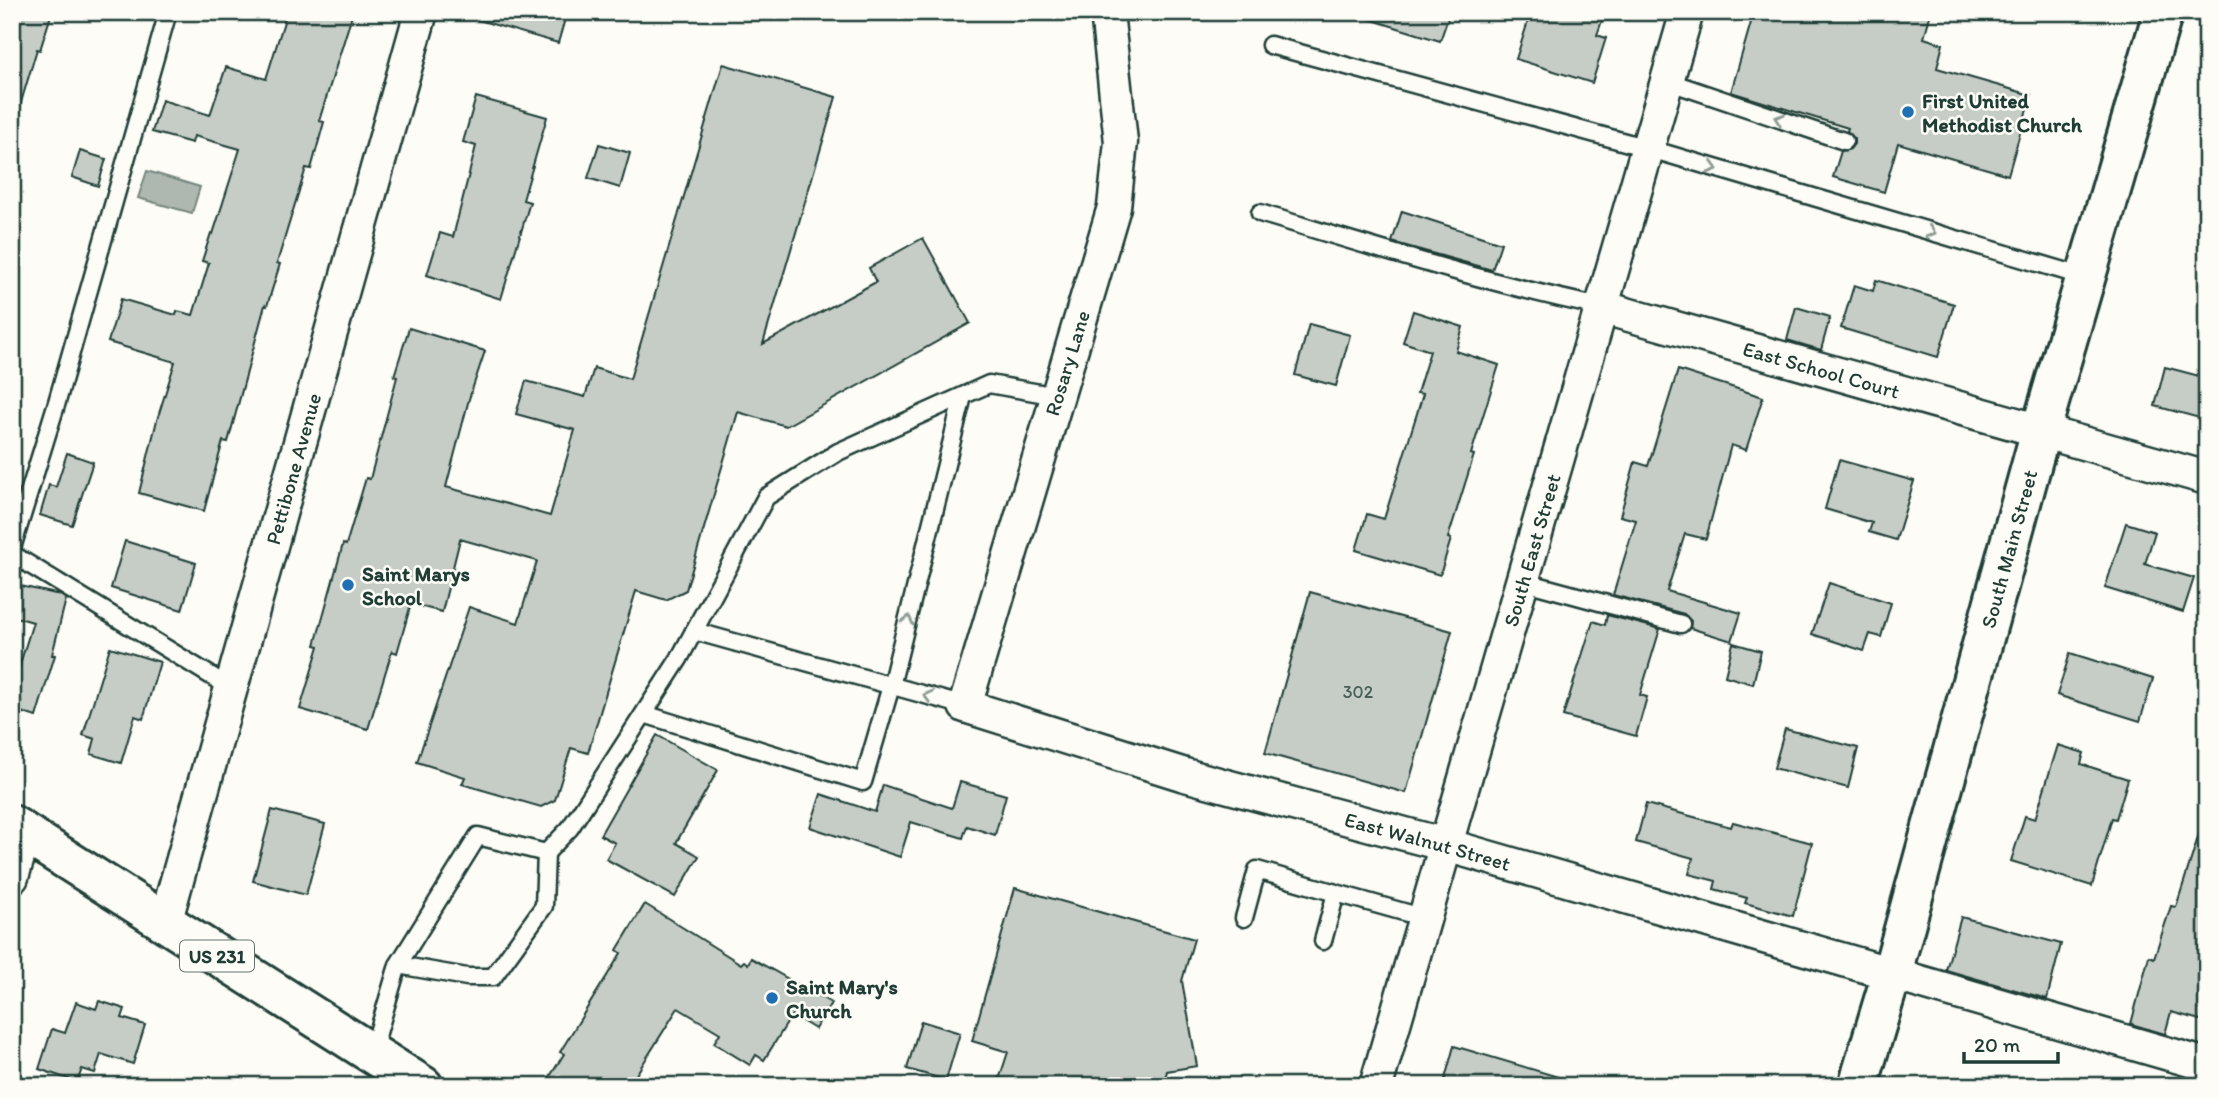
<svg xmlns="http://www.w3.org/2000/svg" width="2219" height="1098" viewBox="0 0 2219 1098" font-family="Itim,sans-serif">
<rect width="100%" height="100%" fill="#fdfcf7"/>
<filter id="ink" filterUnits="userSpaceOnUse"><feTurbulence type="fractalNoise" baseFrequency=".0143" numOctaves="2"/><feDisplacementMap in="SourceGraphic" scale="14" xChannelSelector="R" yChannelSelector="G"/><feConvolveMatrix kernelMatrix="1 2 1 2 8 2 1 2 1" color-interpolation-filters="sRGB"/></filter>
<g filter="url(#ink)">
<polygon fill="#aeb8b1" stroke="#75877f" stroke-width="2" points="147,171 200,187 192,213 138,198"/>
<g fill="#c6cdc7" stroke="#1f3d34" stroke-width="2">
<polygon points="12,12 52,12 40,50 37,49 19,109 12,108"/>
<polygon points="287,12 353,12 319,121 324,122 311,169 306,168 277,263 280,264 267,306 265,305 228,442 223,441 204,511 139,493 157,420 175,362 108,342 121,299 176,315 177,311 193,315 209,263 202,261 211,233 213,234 240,149 194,136 192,143 152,132 162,100 210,115 226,67 266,79"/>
<polygon points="476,12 567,12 558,43 475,19"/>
<polygon points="1367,12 1450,12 1440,41 1366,18"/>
<polygon points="1531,12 1605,12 1597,35 1606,38 1592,83 1516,59"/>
<polygon points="1754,12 1931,12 1924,38 1943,44 1937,68 2031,95 2008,175 1898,143 1884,192 1833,177 1841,151 1850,149 1854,144 1854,138 1847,131 1848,128 1731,92"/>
<polygon points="723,64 836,97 763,344 876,282 869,268 923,238 970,323 786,426 738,412 686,590 666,600 636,591 588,753 571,748 555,800 541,807 462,784 465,777 417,762 469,607 518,623 537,561 460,539 442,612 411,604 397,653 392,651 368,729 300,709 319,646 315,645 343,544 346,545 366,478 370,479 397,377 394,376 409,328 485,351 469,399 446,487 550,516 575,430 516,414 526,381 585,397 594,368 630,379"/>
<polygon points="476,97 547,117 523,200 530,202 501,299 427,275 440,233 453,237 476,146 463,142"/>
<polygon points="599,144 630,153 620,188 588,178"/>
<polygon points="80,151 106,159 98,186 72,177"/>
<polygon points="1402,211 1501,243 1492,270 1392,242"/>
<polygon points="1876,280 1954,304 1938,357 1841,328 1854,285 1873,291"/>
<polygon points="1796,307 1830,317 1821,350 1787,340"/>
<polygon points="1413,311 1463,327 1456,351 1499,365 1471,454 1474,455 1448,538 1451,539 1440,575 1356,550 1367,514 1384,519 1423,394 1417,393 1430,351 1403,342"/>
<polygon points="1309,324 1350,335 1336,386 1295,375"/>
<polygon points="2165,367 2207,378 2207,420 2155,406"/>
<polygon points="1678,370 1763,397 1746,450 1731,445 1706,539 1685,534 1667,591 1741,613 1732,641 1690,628 1691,621 1684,614 1613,595 1636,520 1620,516 1635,462 1648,466"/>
<polygon points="67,453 93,462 72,525 40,515 49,485 56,487"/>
<polygon points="1839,460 1914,481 1896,540 1869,532 1872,523 1825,509"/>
<polygon points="2126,523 2155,532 2145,564 2194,578 2183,612 2105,588"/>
<polygon points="125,541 196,563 182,610 111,588"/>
<polygon points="1829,583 1891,603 1881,637 1870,634 1864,651 1812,634"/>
<polygon points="12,584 60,595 66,599 52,655 55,655 36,717 12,709 12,690 33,622 12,616"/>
<polygon points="1310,592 1452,631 1406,793 1265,753"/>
<polygon points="1607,615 1660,629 1640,695 1647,697 1636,736 1563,716 1593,621 1605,625"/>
<polygon points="1733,643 1761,651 1753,684 1725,676"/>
<polygon points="110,647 160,662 143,719 135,716 121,763 91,754 95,739 83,735"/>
<polygon points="2070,653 2153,679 2140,721 2057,695"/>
<polygon points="1785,729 1858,748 1848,788 1774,768"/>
<polygon points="657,735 718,770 676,843 699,856 675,897 606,859 615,843 600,835"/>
<polygon points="2058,745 2084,753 2081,764 2128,779 2116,819 2112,818 2092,886 2011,861 2025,816 2035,819"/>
<polygon points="960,782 1006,795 995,835 967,826 963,838 911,822 900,857 810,827 821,794 875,812 883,785 952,808"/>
<polygon points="1646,804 1731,827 1733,822 1812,843 1793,916 1745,903 1747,898 1714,889 1716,881 1689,874 1693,858 1636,842"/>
<polygon points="272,810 325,824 306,895 253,881"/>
<polygon points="2201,828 2207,829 2207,1022 2171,1012 2165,1034 2131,1024 2149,956 2154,958 2171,906 2176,907"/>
<polygon points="1015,888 1194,939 1182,981 1197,1066 1167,1071 1163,1086 997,1086 1008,1052 972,1041"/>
<polygon points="645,904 741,964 744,961 748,964 751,958 831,1003 815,1029 792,1015 764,1060 756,1055 750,1065 714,1043 720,1033 678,1008 629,1086 544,1086 564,1054 560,1052 621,953 617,950"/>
<polygon points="1961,917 2061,944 2047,999 1946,970"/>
<polygon points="99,1001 125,1009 122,1018 145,1025 133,1064 101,1054 95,1073 82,1069 77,1082 39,1069 52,1029 65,1033 76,1002 96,1009"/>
<polygon points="921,1021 960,1033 946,1080 907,1069"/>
<polygon points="1454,1046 1565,1079 1564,1086 1443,1086"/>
</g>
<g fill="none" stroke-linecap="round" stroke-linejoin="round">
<defs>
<g id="service">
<polyline points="1270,45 1647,148 2085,277"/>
<polyline points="1667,81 1844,141"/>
<path d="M1260,213C1373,247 1486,283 1601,307"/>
<polyline points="12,548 57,402 168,12"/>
<polyline points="12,554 231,688"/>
<polyline points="1522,581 1681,624"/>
<polyline points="694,631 965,706"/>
<polyline points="644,714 863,782 891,686 963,396"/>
<polyline points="1244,918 1257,870 1336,893"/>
<polyline points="1323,941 1336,893 1425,918"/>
<polyline points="398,965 467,977 493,977 544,906 546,853"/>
<polyline points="372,1053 398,965 478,836 546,853 570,828 679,659 766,497 838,452 989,384 1057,396"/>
</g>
<g id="minor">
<path id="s1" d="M1107,12L1121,142L1114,207L965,706L1185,775L1446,845L2207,1065"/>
<path id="s2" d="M1601,307L2207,478"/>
<polyline points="12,877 25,834"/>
<path id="s3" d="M165,923L421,12"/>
<path id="s4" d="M1376,1086L1687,12"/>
</g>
<g id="tertiary">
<path id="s5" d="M1858,1086L1892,973L2041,430L2163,12"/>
</g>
<polyline id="primary" points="12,825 423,1086"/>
</defs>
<use href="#service" stroke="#1f3d34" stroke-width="21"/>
<use href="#minor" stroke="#1f3d34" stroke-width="37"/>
<use href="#tertiary" stroke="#1f3d34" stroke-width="44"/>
<use href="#primary" stroke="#1f3d34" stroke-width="44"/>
<use href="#service" stroke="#fdfcf7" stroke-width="16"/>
<use href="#minor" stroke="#fdfcf7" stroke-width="32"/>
<use href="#tertiary" stroke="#fdfcf7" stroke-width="38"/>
<use href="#primary" stroke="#fdfcf7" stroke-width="38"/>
</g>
<defs><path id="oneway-chevron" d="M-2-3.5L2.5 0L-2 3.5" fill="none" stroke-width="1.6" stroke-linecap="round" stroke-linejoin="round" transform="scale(1.75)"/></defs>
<g stroke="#8e9c96">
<use href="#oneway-chevron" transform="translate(1779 119) rotate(-161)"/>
<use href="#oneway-chevron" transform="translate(1713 168) rotate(16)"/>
<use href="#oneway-chevron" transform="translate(1931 232) rotate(16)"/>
<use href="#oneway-chevron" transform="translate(908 620) rotate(-76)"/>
<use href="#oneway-chevron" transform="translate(928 696) rotate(-165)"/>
</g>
</g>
<g fill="#1f6fb2" stroke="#fdfcf7" stroke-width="2.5">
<circle cx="1908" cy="112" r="7"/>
<circle cx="348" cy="585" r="7"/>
<circle cx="772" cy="998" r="7"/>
</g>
<g text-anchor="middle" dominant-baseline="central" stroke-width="5" stroke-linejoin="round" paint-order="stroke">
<g font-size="18" fill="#496159">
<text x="1358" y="692">302</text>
</g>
<rect fill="#fdfcf7" stroke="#62766e" stroke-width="2" x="180" y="940.5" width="74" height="31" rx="5"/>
<g font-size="19" font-weight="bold" fill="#1f3d34">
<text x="217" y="956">US 231</text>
</g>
<g font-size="21" font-weight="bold" fill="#1f3d34" stroke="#fdfcf7" text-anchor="start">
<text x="1922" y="100">First United<tspan x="1922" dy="24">Methodist Church</tspan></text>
<text x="362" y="573">Saint Marys<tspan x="362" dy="24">School</tspan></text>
<text x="786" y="986">Saint Mary's<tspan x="786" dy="24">Church</tspan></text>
</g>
<g font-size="21" fill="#1f3d34" stroke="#fdfcf7">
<text transform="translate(1067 363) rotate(-73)">Rosary Lane</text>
<text stroke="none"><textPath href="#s2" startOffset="229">East School Court</textPath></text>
<text stroke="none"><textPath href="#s3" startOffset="472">Pettibone Avenue</textPath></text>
<text stroke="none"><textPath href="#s5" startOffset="558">South Main Street</textPath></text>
<text stroke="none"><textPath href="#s4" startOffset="558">South East Street</textPath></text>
<text stroke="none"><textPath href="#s1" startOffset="1199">East Walnut Street</textPath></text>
</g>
</g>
<rect width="2219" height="1098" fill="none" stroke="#fdfcf7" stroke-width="42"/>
<rect x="21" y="21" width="2177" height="1056" fill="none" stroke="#1f3d34" stroke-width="2.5" filter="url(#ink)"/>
<path d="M1964 1052v10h94v-10" fill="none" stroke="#1f3d34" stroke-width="3.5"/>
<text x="1974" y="1052" font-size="21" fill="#1f3d34" stroke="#fdfcf7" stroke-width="5" paint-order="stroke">20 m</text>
</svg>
